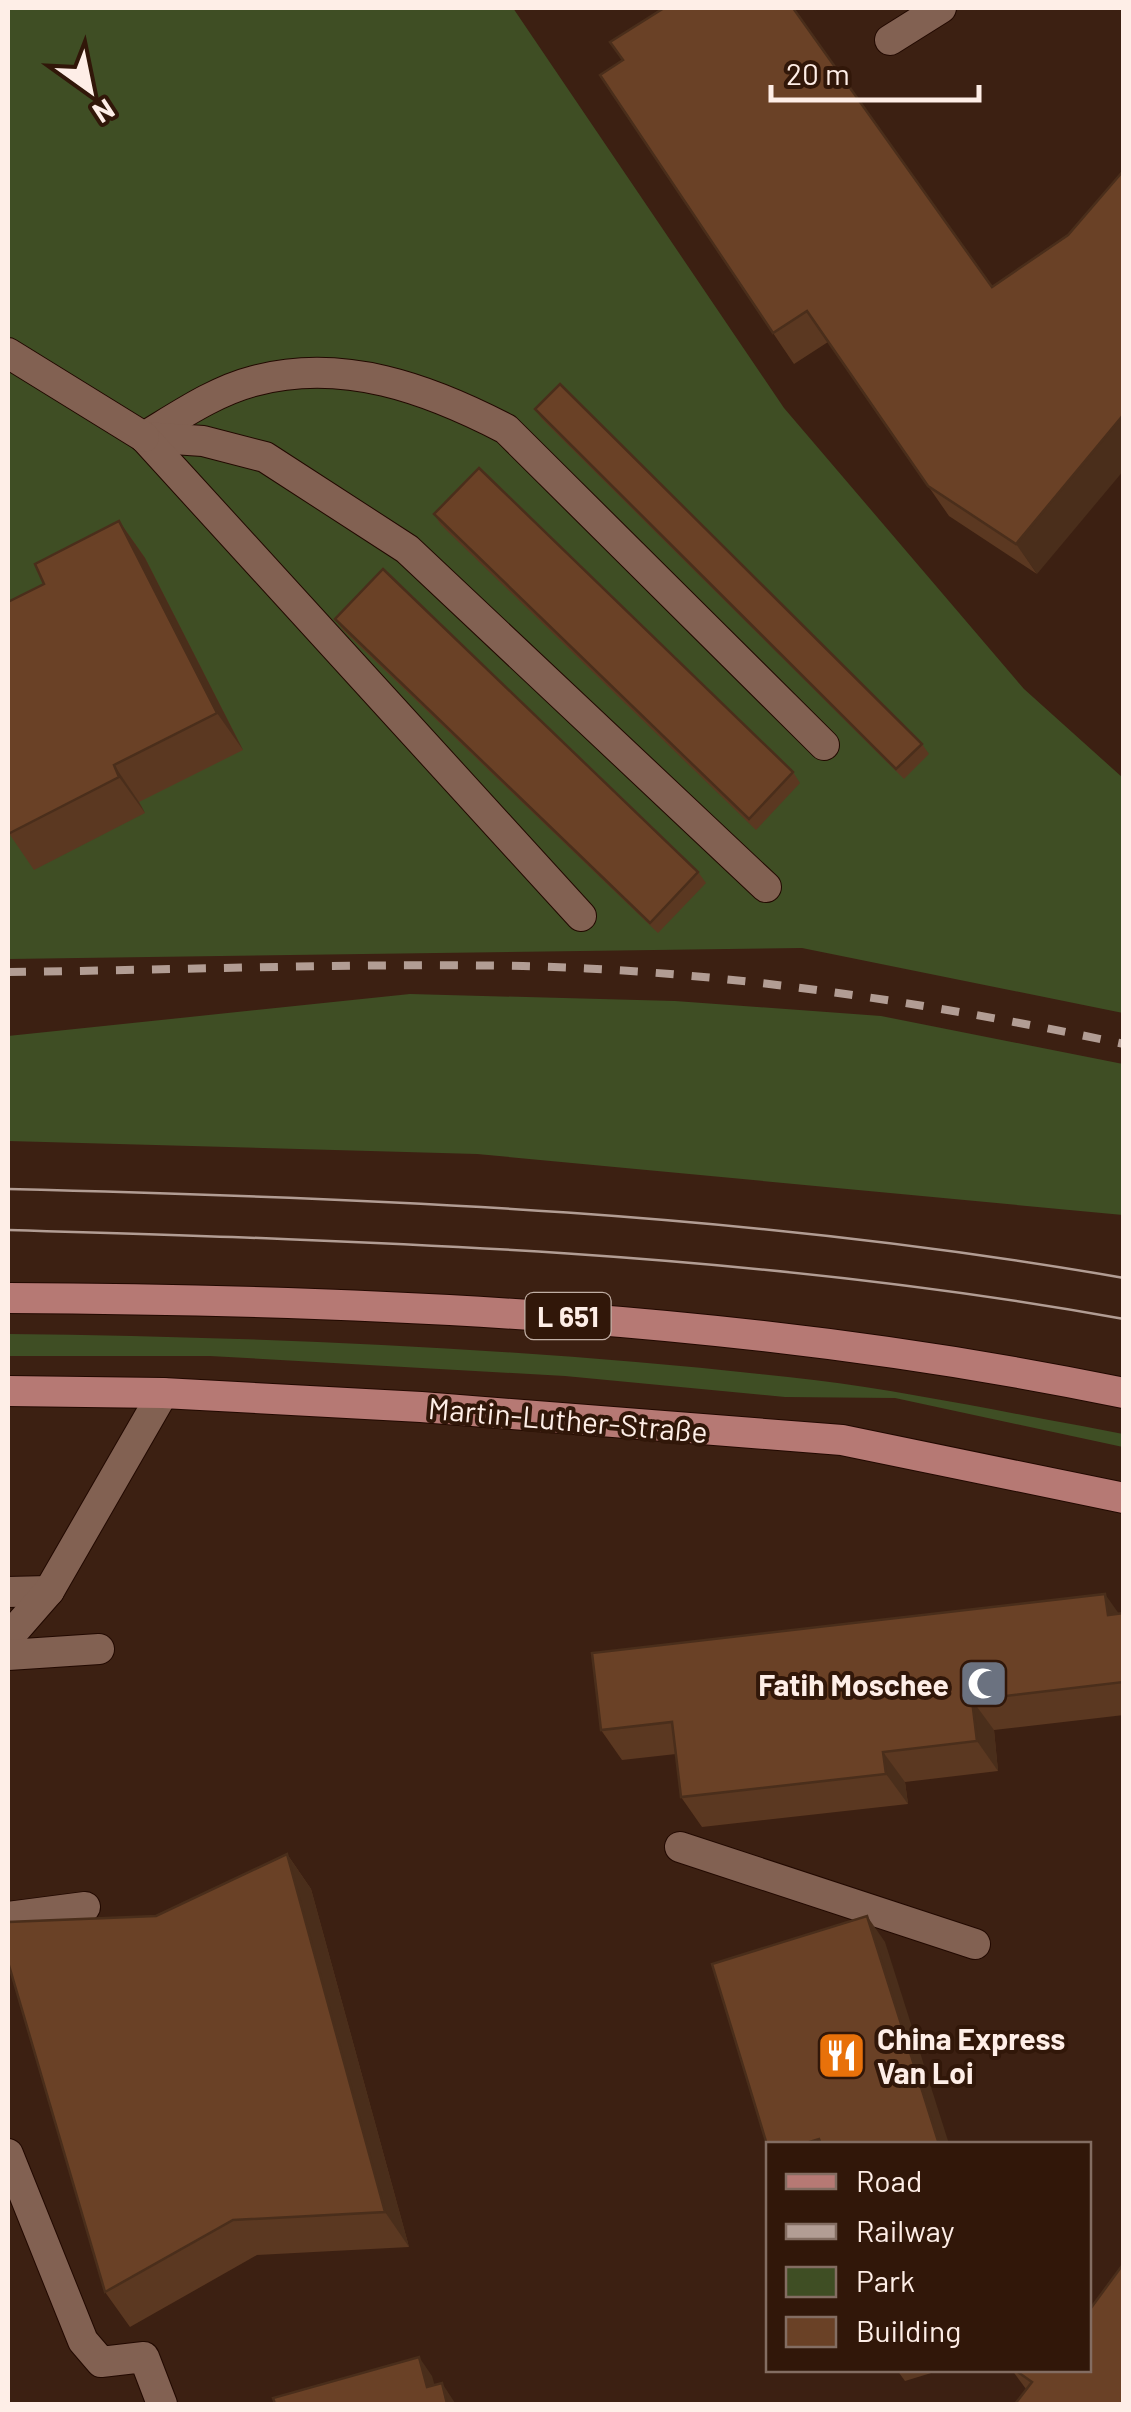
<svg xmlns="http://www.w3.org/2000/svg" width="1131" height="2412" viewBox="0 0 1131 2412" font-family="Barlow,sans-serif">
<rect width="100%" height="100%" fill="#3c2012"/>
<g fill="#3f4e24">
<polygon points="8,8 513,8 784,408 1024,689 1123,778 1123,1013 802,948 8,959"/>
<polygon points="410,994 675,1001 881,1016 1123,1064 1123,1215 477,1154 8,1141 8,1036"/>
<path d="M8,1334C277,1337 546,1349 814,1380C903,1391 993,1410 1082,1426L1123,1434V1447L895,1398L785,1397L565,1376L210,1356H8Z"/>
</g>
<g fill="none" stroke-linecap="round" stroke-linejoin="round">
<defs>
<g id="lane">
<polyline points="890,40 941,8"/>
<path d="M144,437C179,416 215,391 254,381C343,357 429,389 506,429L824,745"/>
<polyline points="144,437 203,441 265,457 407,549 766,887"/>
<polyline points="144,437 581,916"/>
<polyline points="8,1592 49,1591"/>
<polyline points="8,1638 49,1591 163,1393"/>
<polyline points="8,1655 99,1649"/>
<polyline points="680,1847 975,1944"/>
<polyline points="8,1917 85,1907"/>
<polyline points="8,2154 83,2341 101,2362 144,2357 162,2404"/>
</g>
<polyline id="street" points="8,353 144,437"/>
<g id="primary">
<path d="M8,1298C382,1300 756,1317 1124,1393"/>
<polyline points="8,1391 163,1393 421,1407 842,1440 1124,1498"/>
</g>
</defs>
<use href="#lane" stroke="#220900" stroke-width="32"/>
<use href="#street" stroke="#220900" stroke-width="32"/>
<use href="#primary" stroke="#220900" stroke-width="32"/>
<use href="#lane" stroke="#826152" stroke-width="30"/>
<use href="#street" stroke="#826152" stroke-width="30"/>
<use href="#primary" stroke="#b67974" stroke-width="30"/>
<g stroke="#b29d94" stroke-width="2.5">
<path d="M8,1189C380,1198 755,1213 1124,1278"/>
<path d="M8,1230C381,1241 755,1252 1124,1319"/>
</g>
<path stroke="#b29d94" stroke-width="8" stroke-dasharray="18 18" stroke-linecap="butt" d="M8,972C179,970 351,963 523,966C725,971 926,1002 1124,1044"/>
</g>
<g fill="#5b3821">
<polygon points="664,8 1037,574 949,516 828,342 794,364 773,333 623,60"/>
<polygon points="535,409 922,744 929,754 904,779 542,419"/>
<polygon points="434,514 793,772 800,783 756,830 441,525"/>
<polygon points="119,521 145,558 243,750 139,802 145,813 34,870 8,832 44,584"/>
<polygon points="335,619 698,872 706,883 658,933 343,630"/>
<polygon points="1124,1613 1124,1715 994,1730 998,1771 905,1782 908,1804 702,1827 681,1797 676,1754 622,1760 601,1730"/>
<polygon points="287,1854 311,1889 409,2247 257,2255 130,2327 105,2292 156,1916"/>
<polygon points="897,2370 941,2370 905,2381"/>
<polygon points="1012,2370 1088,2370 1124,2404 1026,2389"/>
</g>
<g fill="#4a2e1b">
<polygon points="1124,414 1124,470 1037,574 1016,544"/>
<polygon points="119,521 145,558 243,750 217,713"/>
<polygon points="114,765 139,802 145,813 119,777"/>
<polygon points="1105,1594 1124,1621 1108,1615"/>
<polygon points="972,1700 994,1730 998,1771 977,1741"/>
<polygon points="883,1752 905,1782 908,1804 886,1774"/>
<polygon points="287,1854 311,1889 409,2247 385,2212"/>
<polygon points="867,1916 885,1942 949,2144 939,2144"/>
<polygon points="419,2357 432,2376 440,2404 427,2387"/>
<polygon points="442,2383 455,2403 456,2404 447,2404"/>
</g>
<g fill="#6a4126" stroke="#4a2e1b" stroke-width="2.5">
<polygon points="664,8 793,8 992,287 1068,235 1124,170 1124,414 1016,544 928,486 807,311 773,333 600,75 623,60 610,42"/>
<polygon points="560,384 922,744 896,769 535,409"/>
<polygon points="479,468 793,772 749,819 434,514"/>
<polygon points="119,521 217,713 114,765 119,777 8,834 8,602 44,584 35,564"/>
<polygon points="383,569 698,872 650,923 335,619"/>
<polygon points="1105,1594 1108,1615 1124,1613 1124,1682 972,1700 977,1741 883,1752 886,1774 681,1797 672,1722 601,1730 592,1653"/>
<polygon points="287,1854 385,2212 233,2220 105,2292 8,1962 8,1922 156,1916"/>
<polygon points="867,1916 939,2144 821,2144 819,2139 803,2144 768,2144 768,2148 712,1964"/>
<polygon points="1124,2263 1124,2404 1015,2404 1032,2382 1015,2370 1088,2370 1088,2312"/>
<polygon points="419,2357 427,2387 442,2383 447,2404 275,2404 273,2398"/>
</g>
<defs>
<symbol id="mosque-square" viewBox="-11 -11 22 22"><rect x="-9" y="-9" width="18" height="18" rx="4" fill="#6b7280" stroke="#311709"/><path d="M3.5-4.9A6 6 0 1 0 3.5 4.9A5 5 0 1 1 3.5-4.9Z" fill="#fff"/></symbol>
<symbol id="restaurant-square" viewBox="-11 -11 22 22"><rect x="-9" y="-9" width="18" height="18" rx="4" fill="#e8710a" stroke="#311709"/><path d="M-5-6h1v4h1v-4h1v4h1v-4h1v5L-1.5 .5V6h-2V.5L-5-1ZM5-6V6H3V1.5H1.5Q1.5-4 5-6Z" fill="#fff"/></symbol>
</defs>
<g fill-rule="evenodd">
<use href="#mosque-square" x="956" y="1656" width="55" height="55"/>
<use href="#restaurant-square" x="814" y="2028" width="55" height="55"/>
</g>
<g text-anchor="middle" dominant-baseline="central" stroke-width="8" stroke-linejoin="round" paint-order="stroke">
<rect fill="#311709" stroke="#c0aea4" stroke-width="2.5" x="525.5" y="1293" width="85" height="46" rx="8"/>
<g font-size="28" font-weight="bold" fill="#feeee7">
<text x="568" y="1316">L 651</text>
</g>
<g font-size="30" fill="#feeee7" stroke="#311709">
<text transform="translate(568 1419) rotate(5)">Martin-Luther-Straße</text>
</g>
<g font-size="30" font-weight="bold" fill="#feeee7" stroke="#311709" text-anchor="end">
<text x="949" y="1684">Fatih Moschee</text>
<text x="877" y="2038" text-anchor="start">China Express<tspan x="877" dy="34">Van Loi</tspan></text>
</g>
</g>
<rect width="1131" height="2412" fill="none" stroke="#feeee7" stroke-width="20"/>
<rect x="766" y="2142" width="325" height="230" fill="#311709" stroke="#836d62" stroke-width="2.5"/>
<rect x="786" y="2174" width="50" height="15" fill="#b67974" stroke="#836d62" stroke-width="2.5"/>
<text x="856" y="2192" font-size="30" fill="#feeee7">Road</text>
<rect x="786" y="2224" width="50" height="15" fill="#b29d94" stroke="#836d62" stroke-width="2.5"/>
<text x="856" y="2242" font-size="30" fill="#feeee7">Railway</text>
<rect x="786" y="2267" width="50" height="30" fill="#3f4e24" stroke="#836d62" stroke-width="2.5"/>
<text x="856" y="2292" font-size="30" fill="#feeee7">Park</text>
<rect x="786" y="2317" width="50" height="30" fill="#6a4126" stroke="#836d62" stroke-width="2.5"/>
<text x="856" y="2342" font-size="30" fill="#feeee7">Building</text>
<g transform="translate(90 90) rotate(147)" stroke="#311709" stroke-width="8" paint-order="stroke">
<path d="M0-8L18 38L0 25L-18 38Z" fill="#feeee7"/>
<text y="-15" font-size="28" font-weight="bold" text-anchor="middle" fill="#feeee7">N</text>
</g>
<path d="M771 85v15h208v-15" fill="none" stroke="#feeee7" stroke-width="5"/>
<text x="786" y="85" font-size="30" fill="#feeee7" stroke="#311709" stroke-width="8" paint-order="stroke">20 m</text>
</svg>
